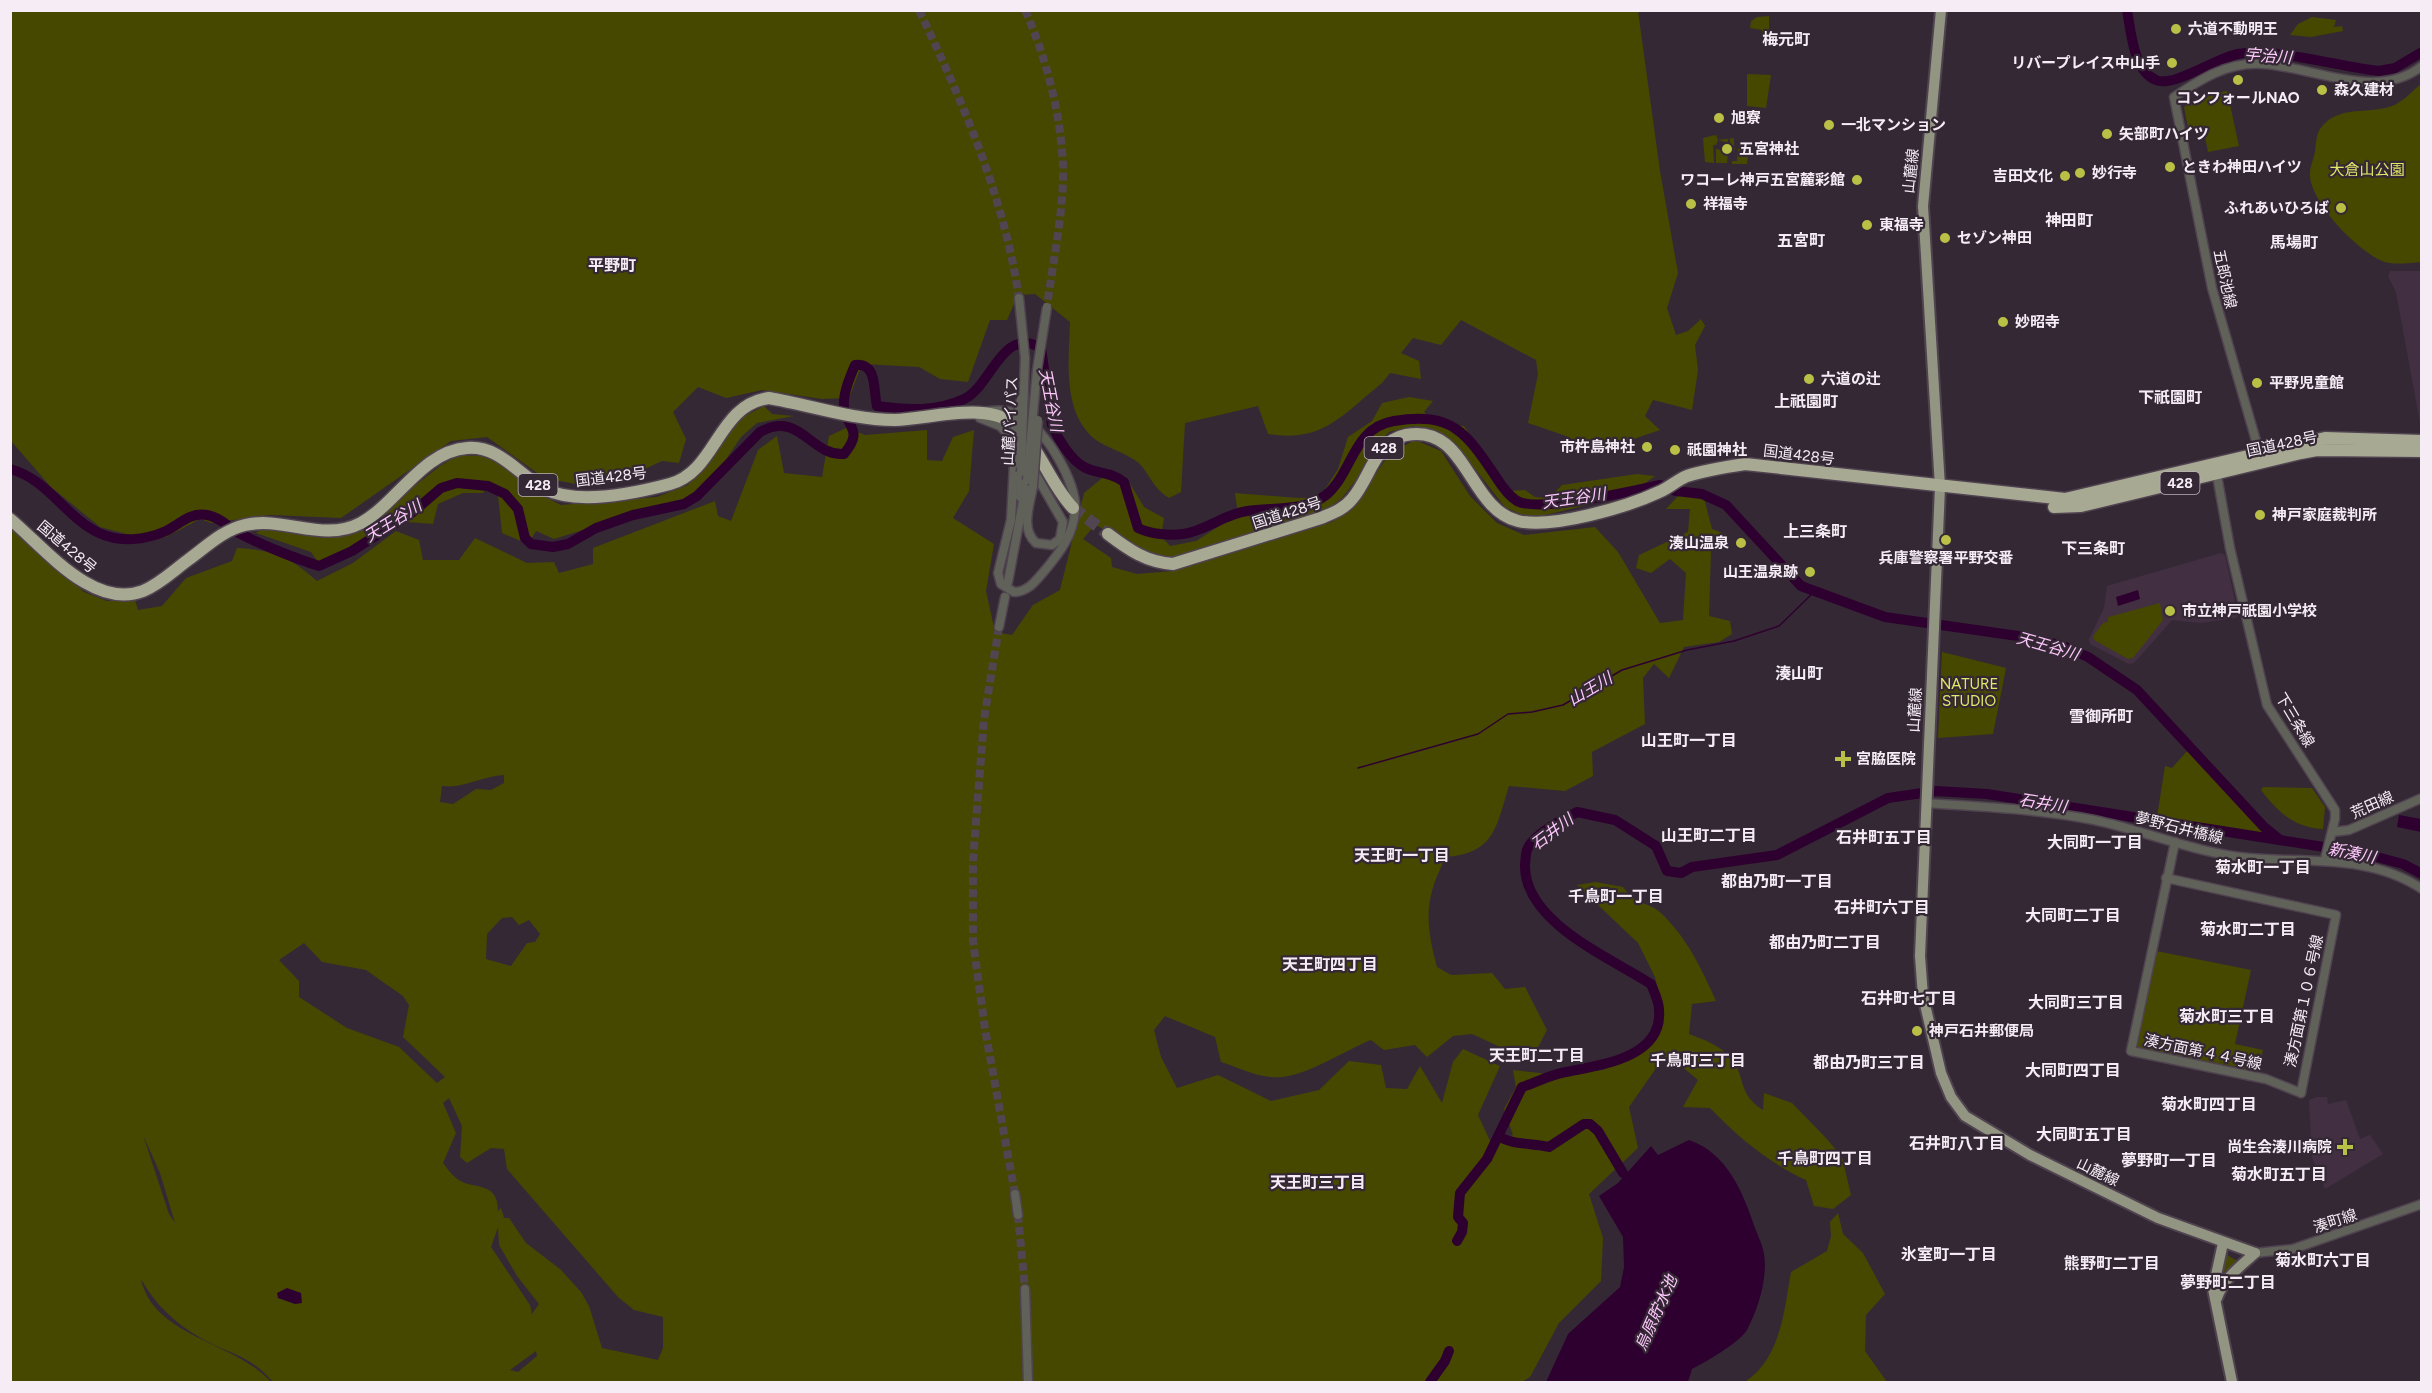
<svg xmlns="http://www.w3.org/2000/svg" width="2432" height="1393" viewBox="0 0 2432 1393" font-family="Figtree,'Noto Sans JP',sans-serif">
<rect width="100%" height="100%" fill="#352835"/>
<g fill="#423042">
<polygon points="2390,271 2421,271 2421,428 2396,292 2388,276"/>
<polygon points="2221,553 2225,555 2238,615 2236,618 2200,623 2172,620 2134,663 2129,664 2090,644 2089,639 2104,608 2107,586"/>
<polygon points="2317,1097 2327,1097 2328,1104 2346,1100 2360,1139 2370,1135 2383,1154 2325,1189 2312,1157 2309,1100"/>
</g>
<g fill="#464800" fill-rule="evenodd">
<path d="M10,11H1638L1660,171L1678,273L1667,308L1676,335L1688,331L1701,319L1705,326L1695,345L1698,370L1692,410L1653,400L1645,416L1660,430L1595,452L1566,436L1528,423L1538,374L1536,360L1461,320L1441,345L1413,338L1401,353L1419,361L1421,379L1390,373L1382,383C1342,415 1323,443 1268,434L1258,406L1185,423L1181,492L1169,498C1150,486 1149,470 1136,461C1125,453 1111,449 1099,442C1061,417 1069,360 1070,322L1035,294L1018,295L1007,320H990L968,382L940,379L919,367L862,364L849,398L822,399L762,390L726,398L698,387L673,412L686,439L679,463L662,461L621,480L586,486L544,478L487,437L451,441L341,518L270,515L211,523L200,519L166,537L130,535L100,527L51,487L11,441Z"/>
<polygon points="1769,16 1769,40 1762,39 1762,30 1750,28 1751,21 1757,17"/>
<polygon points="2312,17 2336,20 2334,27 2342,26 2343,31 2311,37 2290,35 2298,24"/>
<polygon points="1747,74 1771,75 1766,108 1747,106"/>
<path d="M2421,84V262C2410,263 2396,265 2385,262C2360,254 2309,202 2310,174C2310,166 2314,159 2315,151C2316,144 2316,135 2320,129C2338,104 2367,115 2392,106C2403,102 2412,91 2421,84Z"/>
<polygon points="2227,91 2239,146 2208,152 2203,127 2188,128 2184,107 2200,95"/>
<polygon points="1716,134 1718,140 1734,138 1734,146 1730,146 1730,139 1728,139 1727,146 1725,142 1718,140 1716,145 1713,145 1714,163 1705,162 1703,138 1715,135 1716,137"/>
<polygon points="1744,145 1750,145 1747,164 1732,164 1732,161 1737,161 1738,149"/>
<polygon points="1727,148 1735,148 1733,153 1728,152 1727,163 1716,163 1716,149 1727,151"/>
<path d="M1409,397L1433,401L1424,412L1436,424L1464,426L1508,491L1525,490L1535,497L1549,498L1562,485L1637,474L1655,476L1629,495L1537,517L1520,514L1505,507L1459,449L1446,437L1413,426L1389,432L1373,449L1356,480L1342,498L1326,510L1189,557L1165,559L1147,555L1127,539L1095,525L1083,539L1111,558L1112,567L1137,574L1173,571L1332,522L1351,510L1390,453L1415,440L1441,451L1470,496L1497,523L1524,535L1595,527L1618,552L1660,623L1683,620L1686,573L1670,559L1651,573L1636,568L1639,555L1688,532L1690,509H1666L1679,495L1693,491L1704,498L1712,529L1727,535L1724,543L1711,551L1709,616L1730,621L1732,634L1719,642L1684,647L1669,678L1654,664L1643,678L1645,724L1592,752L1593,776L1565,791L1509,786C1496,827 1495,853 1446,857C1424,899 1425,922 1437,967L1451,975L1492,973L1505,989L1525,987L1547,1030L1534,1055L1511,1052L1472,1034L1453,1036L1427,1057L1415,1045L1384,1050L1371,1040C1343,1051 1300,1081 1271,1077C1255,1076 1237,1067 1221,1062L1215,1037L1165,1016L1154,1030L1161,1057L1177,1088L1218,1075L1271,1101L1319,1090L1349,1061L1381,1065L1386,1088L1407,1089L1420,1066L1442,1103L1453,1062L1463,1049L1500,1066L1478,1115L1491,1143L1513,1135L1504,1109L1516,1087L1513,1070L1558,1075L1603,1070L1638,1052L1656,1034L1662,1007L1655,977L1638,943L1577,885L1596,882L1623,887C1638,907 1648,901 1661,913C1687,938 1702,969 1716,1001L1692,1004L1689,1034C1705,1040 1719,1045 1731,1058C1746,1076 1737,1094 1763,1110L1764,1093L1792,1103L1826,1138L1842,1157L1851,1195L1833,1209L1814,1206L1806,1180C1769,1163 1739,1138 1710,1108L1683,1107L1698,1080L1670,1057L1659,1064L1629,1107L1638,1148L1589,1194L1603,1238L1601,1281L1559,1323L1530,1377L1522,1382H273C249,1354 228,1354 199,1337C174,1322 155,1304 141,1279C153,1337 236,1342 271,1382H11L10,528L84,592L107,601L135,600L138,610L162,606L186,578L232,561L237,548C274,550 290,557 317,581L353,563L396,531L419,540L423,560H459L475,538L527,563L554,562L559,573L593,564V548L715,501L718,516L731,521L758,450L777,436L784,473L822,477L829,436L846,428L865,435L927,430V460L942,461L953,437L974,430L969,491L953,518L994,544L986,591L995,632L1012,635L1033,605L1060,590L1084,493L1107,474L1126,477L1144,507L1164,518L1161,536L1170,546L1196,541L1238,514L1235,493L1298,498L1320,497L1338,469L1348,437L1372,421L1382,403ZM504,775V783L491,790L476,789L453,804L440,802L442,786C463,789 482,776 504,775ZM512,917L519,925L529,920L540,934L535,942L527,943L511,966L486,959L487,934L502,918ZM304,943L322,962L366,970L403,996L409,1005L403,1037L445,1077L437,1083L399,1047L347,1028L299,997V981L279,960ZM449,1098L462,1126L460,1157L467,1163L491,1148L504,1149L507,1169L618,1297L634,1310L663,1317V1348L658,1360L602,1348L589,1306L581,1292L560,1269L526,1243L509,1218H504L501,1208L498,1211C498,1179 471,1191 456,1178C451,1174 447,1168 443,1163L456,1133L443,1103ZM143,1135L160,1173L175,1223L169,1214ZM498,1227L499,1245L517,1276L539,1304L532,1314L530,1305L491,1247ZM536,1351L537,1356L518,1372L510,1370Z"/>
<polygon points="764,406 772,414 794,416 757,423 741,437 715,476 690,503 647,510 554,539 536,531 528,544 502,533 498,496 489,483 483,493 463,493 438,504 433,524 395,521 333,563 318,562 311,552 256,533 263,528 327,538 357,531 440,466 459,455 485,456 505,467 529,489 561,505 657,497 688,485 743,417"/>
<polygon points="2160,603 2163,620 2133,658 2128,659 2094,640 2093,636 2103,623 2108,622 2108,617"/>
<polygon points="1942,652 2006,668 1993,734 1938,738"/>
<polygon points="2188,750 2268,834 2157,817 2165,766 2172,768"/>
<path d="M2263,787L2312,788L2325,807L2323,829C2293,827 2278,812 2261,790Z"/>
<polygon points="2156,951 2251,970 2235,1044 2263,1050 2258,1071 2139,1048 2137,1044"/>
<path d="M1838,1213L1843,1234L1863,1253L1885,1294L1866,1315L1865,1351L1887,1382H1745C1781,1358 1784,1311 1791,1272L1827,1251L1831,1236L1830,1222Z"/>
<polygon points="2227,1255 2239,1262 2224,1272 2222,1270"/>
</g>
<g fill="#2e002f">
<polygon points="2138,590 2140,599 2118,606 2116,597"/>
<polygon points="2399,815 2421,819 2421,832 2397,827"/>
<path d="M1689,1140C1727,1153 1743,1192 1755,1228C1758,1236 1763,1246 1764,1254C1768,1278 1758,1309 1747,1330C1740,1342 1706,1362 1692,1369L1688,1382H1546L1568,1334L1620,1287L1624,1267L1623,1237L1599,1196L1618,1183L1651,1146L1658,1155Z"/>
<polygon points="287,1288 301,1293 302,1303 295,1304 278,1298 277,1293"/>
</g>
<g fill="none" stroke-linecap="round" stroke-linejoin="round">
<polyline stroke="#2e002f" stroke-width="1.5" points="1358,768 1478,734 1508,714 1532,712 1563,705 1622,670 1687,650 1734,641 1779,626 1814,592"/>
<g stroke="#2e002f" stroke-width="10">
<path d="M2127,10C2131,31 2133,71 2156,80C2173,88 2216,58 2238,54C2274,47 2340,67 2379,71L2395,68L2422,52"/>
<path d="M10,469C48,479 65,517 99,533C120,543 145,540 166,531C180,524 190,512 207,515C220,517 228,527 239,533C259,544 297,559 319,566L352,551L413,512L441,488L457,483L488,486L505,494L518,509L525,538L531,544L553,547L568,544L596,528L633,515L684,504L697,496L760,432C800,410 810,456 844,454C865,429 845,427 844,406C843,393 850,377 855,365C878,362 873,391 877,406C906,410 937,412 964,399C992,386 1002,325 1041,348L1052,425C1058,439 1071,460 1084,467C1097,474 1112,472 1124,482L1138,528C1151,534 1169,536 1183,534C1206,531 1224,514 1247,511C1272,507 1304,512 1326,495C1353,473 1352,428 1394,421C1453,411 1467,434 1496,477C1501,485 1509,496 1517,501C1539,513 1632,491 1660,485L1676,491L1702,494L1726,505L1801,586L1885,617L2032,638L2063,646L2088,657L2137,690L2264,827L2280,840"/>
<path d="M1499,1136C1510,1145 1534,1143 1549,1147L1584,1124H1590L1598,1131L1623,1173"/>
<path d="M1457,1241L1462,1232L1463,1223L1458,1217L1460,1193L1487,1159L1522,1087C1536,1083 1551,1074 1566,1072C1600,1065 1663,1058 1659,1010C1659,1001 1654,992 1651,984C1609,957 1524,922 1525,865C1526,856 1525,850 1531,843C1543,829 1562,820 1577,812L1615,820L1656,846L1667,871L1681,873L1692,867L1777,855L1888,798L1936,791L1987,794L2362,853L2403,864L2422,874"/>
<polyline points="1430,1382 1445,1361 1449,1351"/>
</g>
<g stroke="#524552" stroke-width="8" stroke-dasharray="8 4" stroke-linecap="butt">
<path d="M919,10C963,103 1004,196 1019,298"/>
<path d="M1025,10C1046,57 1061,114 1063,166C1064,212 1053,260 1047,307"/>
<polyline points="999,627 984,719 973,861 973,941 985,1029 1015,1194"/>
<polyline points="1018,1215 1025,1289"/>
</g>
<polyline stroke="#524552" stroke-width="12" stroke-dasharray="12 6" stroke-linecap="butt" points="1073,508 1108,534"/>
<defs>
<g id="minor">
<polyline points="1019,298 1025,358"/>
<path d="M989,411C1000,410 1011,410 1020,415C1045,429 1078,483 1075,512C1073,535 1060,552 1046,569C1037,579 1029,592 1014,592L1001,584L998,573L1011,520L1014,464"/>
<polyline points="980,418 1000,426 1018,444"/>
<path d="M2261,458L2212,288L2174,97C2201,79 2227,62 2262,64C2312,66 2377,102 2422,66"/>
<path d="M1032,468L1063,522L1060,539L1052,545L1036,543C1020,529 1030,504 1033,486"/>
<polyline points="2216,470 2230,548 2267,705 2335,810 2335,819 2325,859"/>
<polyline points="1020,497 1021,472"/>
<polyline points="1008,582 1027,480"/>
<polyline points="999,627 1005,597"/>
<path d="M1926,803C1982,807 2039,809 2094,820C2146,831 2196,853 2249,858C2307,863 2370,854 2422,889"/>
<polyline points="2332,832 2349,830 2422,798"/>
<polyline points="2175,842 2131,1051 2266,1079 2301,1093"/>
<polyline points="2166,878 2336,915 2301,1093"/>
<polyline points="1015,1194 1018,1215"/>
<polyline points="2255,1253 2293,1249 2422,1204"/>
<polyline points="1025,1289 1028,1382"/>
</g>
<g id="major">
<polyline points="1941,10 1923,206 1940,487 1920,956 1923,996 1941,1073 1951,1097 1965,1116 2030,1155 2158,1218 2255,1253"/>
<polyline points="2223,1243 2213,1289 2232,1382"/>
<path d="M2217,1298C2224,1278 2240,1267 2255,1253"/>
</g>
<g id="highway">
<polyline points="2054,507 2081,506 2301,453 2317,450 2422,451"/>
<path d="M10,519C45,548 93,610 143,591C160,584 173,571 188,560C206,547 223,530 245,525C284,516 323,543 361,523C397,503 423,451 467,448C500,445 519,476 545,489C578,506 636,493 670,484C717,471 717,405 769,398C810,405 852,420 895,420C928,419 984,402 1012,423C1039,444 1049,483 1073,508"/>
<path d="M1108,534C1129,550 1146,562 1173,564L1321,518C1333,513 1344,509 1352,499C1370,479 1375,441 1406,435C1467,423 1468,509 1518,521C1552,529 1627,507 1659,492C1669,488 1677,480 1687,476C1706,470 1725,467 1745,464L2065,499L2325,438L2422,441"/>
</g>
</defs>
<use href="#minor" stroke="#504350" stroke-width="11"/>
<use href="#major" stroke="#504350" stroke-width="14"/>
<use href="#highway" stroke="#504350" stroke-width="15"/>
<use href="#minor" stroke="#606159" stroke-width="8"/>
<use href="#major" stroke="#939583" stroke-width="10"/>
<use href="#highway" stroke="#a7a993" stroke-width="12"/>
<defs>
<g id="minor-bridge">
<polyline points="1014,464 1015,428 1021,399"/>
<polyline points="1021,472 1025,358"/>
<polyline points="1027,480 1037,370 1047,307"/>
<polyline points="1033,486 1038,420"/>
</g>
</defs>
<use href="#minor-bridge" stroke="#504350" stroke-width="11" stroke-linecap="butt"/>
<use href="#minor-bridge" stroke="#606159" stroke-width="8"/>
</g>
<g fill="#bac045" stroke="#352835" stroke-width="2">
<circle cx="2176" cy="29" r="6"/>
<circle cx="2172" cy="63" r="6"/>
<circle cx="2238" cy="80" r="6"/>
<circle cx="2322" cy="90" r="6"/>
<circle cx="1719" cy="118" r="6"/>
<circle cx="1829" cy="125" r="6"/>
<circle cx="2107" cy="134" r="6"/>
<circle cx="1727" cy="149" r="6"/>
<circle cx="2170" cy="167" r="6"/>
<circle cx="2080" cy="173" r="6"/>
<circle cx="2065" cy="176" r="6"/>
<circle cx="1857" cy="180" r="6"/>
<circle cx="1691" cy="204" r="6"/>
<circle cx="2341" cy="208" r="6"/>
<circle cx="1867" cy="225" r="6"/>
<circle cx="1945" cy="238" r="6"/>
<circle cx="2003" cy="322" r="6"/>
<circle cx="1809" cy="379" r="6"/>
<circle cx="2257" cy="383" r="6"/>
<circle cx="1647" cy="447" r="6"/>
<circle cx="1675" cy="450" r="6"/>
<circle cx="2260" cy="515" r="6"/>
<circle cx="1946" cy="540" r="6"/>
<circle cx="1741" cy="543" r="6"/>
<circle cx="1810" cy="572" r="6"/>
<circle cx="2170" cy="611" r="6"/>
<path d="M1840 750h6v6h6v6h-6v6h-6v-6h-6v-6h6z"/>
<circle cx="1917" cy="1031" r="6"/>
<path d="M2342 1138h6v6h6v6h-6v6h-6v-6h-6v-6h6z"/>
</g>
<g text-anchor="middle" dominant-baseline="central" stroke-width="4.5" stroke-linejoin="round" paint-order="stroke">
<g fill="#352835" stroke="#bbb1bb" stroke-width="1.5">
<rect x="1364.5" y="437" width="39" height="22" rx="4.5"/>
<rect x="2160.5" y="472" width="39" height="22" rx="4.5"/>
<rect x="518.5" y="474" width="39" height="22" rx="4.5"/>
</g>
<g font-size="14" font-weight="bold" fill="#f5ecf5">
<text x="1384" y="448">428</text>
<text x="2180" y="483">428</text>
<text x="538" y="485">428</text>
</g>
<g font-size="15" font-weight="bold" fill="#f5ecf5" stroke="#352835" text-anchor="start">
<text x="2188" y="29">六道不動明王</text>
<text x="2160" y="63" text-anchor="end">リバープレイス中山手</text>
<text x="2334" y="90">森久建材</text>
<text x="2238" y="98" text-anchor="middle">コンフォールNAO</text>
<text x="1731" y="118">旭寮</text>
<text x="1841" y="125">一北マンション</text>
<text x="2119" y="134">矢部町ハイツ</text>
<text x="1739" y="149">五宮神社</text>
<text x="2182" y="167">ときわ神田ハイツ</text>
<text x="2092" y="173">妙行寺</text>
<text x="2053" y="176" text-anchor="end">吉田文化</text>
<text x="1845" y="180" text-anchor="end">ワコーレ神戸五宮麓彩館</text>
<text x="1703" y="204">祥福寺</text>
<text x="2329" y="208" text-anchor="end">ふれあいひろば</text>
<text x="1879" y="225">東福寺</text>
<text x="1957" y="238">セゾン神田</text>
<text x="2015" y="322">妙昭寺</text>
<text x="1821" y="379">六道の辻</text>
<text x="2269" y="383">平野児童館</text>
<text x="1635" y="447" text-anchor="end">市杵島神社</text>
<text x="1687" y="450">祇園神社</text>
<text x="2272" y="515">神戸家庭裁判所</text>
<text x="1729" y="543" text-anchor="end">湊山温泉</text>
<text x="1946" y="558" text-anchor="middle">兵庫警察署平野交番</text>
<text x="1798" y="572" text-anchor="end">山王温泉跡</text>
<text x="2182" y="611">市立神戸祇園小学校</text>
<text x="1856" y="759">宮脇医院</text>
<text x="1929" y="1031">神戸石井郵便局</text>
<text x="2332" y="1147" text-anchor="end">尚生会湊川病院</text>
</g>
<g font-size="15" fill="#e2e867" stroke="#352835">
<text x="2367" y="170">大倉山公園</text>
<text x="1969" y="684">NATURE<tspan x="1969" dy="17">STUDIO</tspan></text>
</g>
<g font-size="15" fill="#f5ecf5" stroke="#352835">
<text transform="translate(1911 171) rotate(-84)">山麓線</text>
<text transform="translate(2225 279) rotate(78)">五郎池線</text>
<text transform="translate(1010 421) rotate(-87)">山麓バイパス</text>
<text transform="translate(2282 444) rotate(-12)">国道428号</text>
<text transform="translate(1799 455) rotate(7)">国道428号</text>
<text transform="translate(611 477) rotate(-7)">国道428号</text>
<text transform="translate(1287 513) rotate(-18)">国道428号</text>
<text transform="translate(67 547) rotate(40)">国道428号</text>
<text transform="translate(1915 710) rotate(-87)">山麓線</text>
<text transform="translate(2295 720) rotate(59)">下三条線</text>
<text transform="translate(2372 805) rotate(-24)">荒田線</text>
<text transform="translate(2179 828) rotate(14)">夢野石井橋線</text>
<text transform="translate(2304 1001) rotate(-78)">湊方面第１０６号線</text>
<text transform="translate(2203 1052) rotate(12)">湊方面第４４号線</text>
<text transform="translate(2098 1172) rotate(26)">山麓線</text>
<text transform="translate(2335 1221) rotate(-18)">湊町線</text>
</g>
<g font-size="16" font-weight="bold" fill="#f5ecf5" stroke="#352835">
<text x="1786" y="39">梅元町</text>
<text x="2069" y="220">神田町</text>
<text x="1801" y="240">五宮町</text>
<text x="2294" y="242">馬場町</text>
<text x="612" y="265">平野町</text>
<text x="2170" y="397">下祇園町</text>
<text x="1806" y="401">上祇園町</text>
<text x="1815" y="531">上三条町</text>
<text x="2093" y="548">下三条町</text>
<text x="1799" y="673">湊山町</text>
<text x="2101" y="716">雪御所町</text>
<text x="1689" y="740">山王町一丁目</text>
<text x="1709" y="835">山王町二丁目</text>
<text x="1884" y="837">石井町五丁目</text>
<text x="2095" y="842">大同町一丁目</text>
<text x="1402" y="855">天王町一丁目</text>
<text x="2263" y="867">菊水町一丁目</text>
<text x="1777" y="881">都由乃町一丁目</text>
<text x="1616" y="896">千鳥町一丁目</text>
<text x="1882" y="907">石井町六丁目</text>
<text x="2073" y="915">大同町二丁目</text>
<text x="2248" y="929">菊水町二丁目</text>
<text x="1825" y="942">都由乃町二丁目</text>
<text x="1330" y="964">天王町四丁目</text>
<text x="1909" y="998">石井町七丁目</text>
<text x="2076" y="1002">大同町三丁目</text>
<text x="2227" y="1016">菊水町三丁目</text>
<text x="1537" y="1055">天王町二丁目</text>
<text x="1698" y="1060">千鳥町三丁目</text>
<text x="1869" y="1062">都由乃町三丁目</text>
<text x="2073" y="1070">大同町四丁目</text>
<text x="2209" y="1104">菊水町四丁目</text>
<text x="2084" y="1134">大同町五丁目</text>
<text x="1957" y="1143">石井町八丁目</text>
<text x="1825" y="1158">千鳥町四丁目</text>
<text x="2169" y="1160">夢野町一丁目</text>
<text x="2279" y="1174">菊水町五丁目</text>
<text x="1318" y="1182">天王町三丁目</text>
<text x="1949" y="1254">氷室町一丁目</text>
<text x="2323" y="1260">菊水町六丁目</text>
<text x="2112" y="1263">熊野町二丁目</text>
<text x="2228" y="1282">夢野町二丁目</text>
</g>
<g font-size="16" font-style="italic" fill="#fec8fd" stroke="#352835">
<text transform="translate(2268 56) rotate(4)">宇治川</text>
<text transform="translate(1051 400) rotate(79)">天王谷川</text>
<text transform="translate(1574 498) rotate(-8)">天王谷川</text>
<text transform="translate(393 521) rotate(-32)">天王谷川</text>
<text transform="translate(2048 646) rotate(16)">天王谷川</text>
<text transform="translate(1590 689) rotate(-31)">山王川</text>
<text transform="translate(2043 803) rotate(9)">石井川</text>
<text transform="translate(1552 832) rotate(-37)">石井川</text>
<text transform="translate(2352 853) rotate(11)">新湊川</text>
<text transform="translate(1656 1313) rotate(-66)">烏原貯水池</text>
</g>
</g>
<rect width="2432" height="1393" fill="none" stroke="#f5ecf5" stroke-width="24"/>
</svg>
